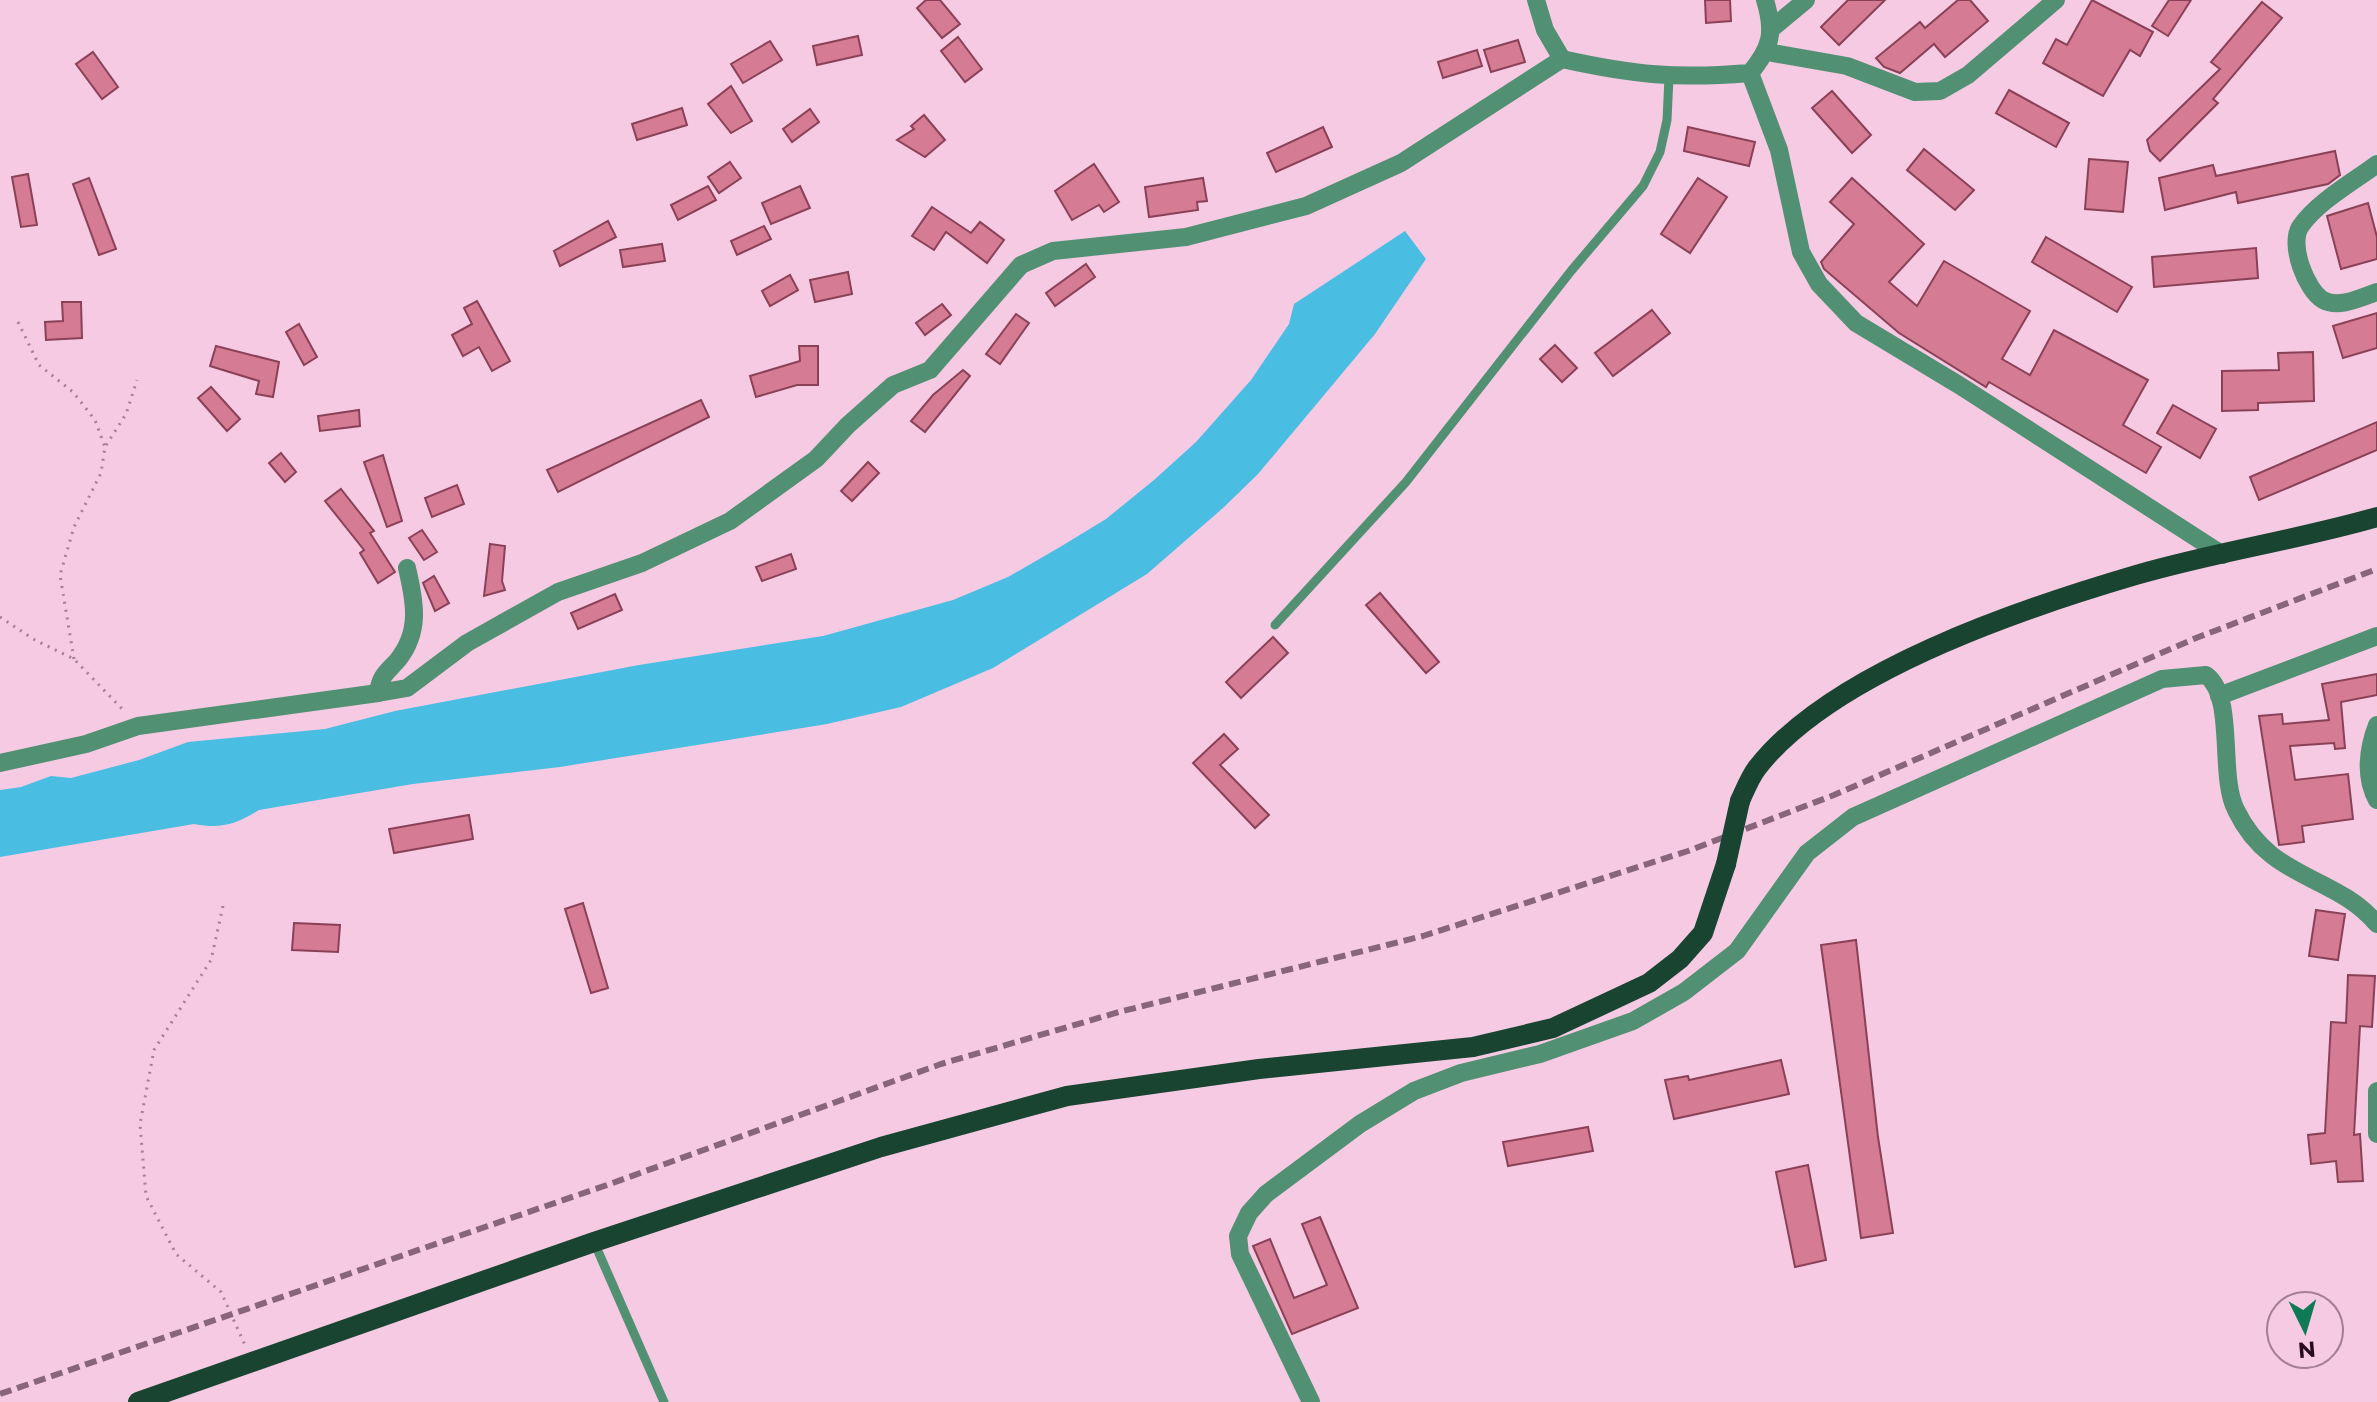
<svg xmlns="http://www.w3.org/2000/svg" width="2377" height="1402" viewBox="0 0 2377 1402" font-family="Montserrat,sans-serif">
<rect width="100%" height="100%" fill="#f7cae4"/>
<path fill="#49bde2" d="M1405,231L1426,259L1375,334L1258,474L1223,508L1147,574L993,668L901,707L827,724L560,767L413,784L259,810C235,825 221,829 194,824L0,857V790L21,787L51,776L71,778L139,760L188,742L325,729L395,711L639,665L823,636L953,600L1008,577L1060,547L1106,519L1154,480L1196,442L1251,380L1289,324L1294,304Z"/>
<g fill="#d57b94" stroke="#8a4157" stroke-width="2">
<polygon points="926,0 940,0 960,24 942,38 917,8"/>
<polygon points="1705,0 1730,0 1731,21 1706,23"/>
<polygon points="1848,0 1885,0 1839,45 1821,27"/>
<polygon points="1958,0 1970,0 1988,21 1945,57 1934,44 1900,73 1884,67 1876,58 1920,22 1925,28"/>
<polygon points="2092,0 2153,32 2140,56 2130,50 2103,96 2043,63 2056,39 2067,45"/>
<polygon points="2169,0 2191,0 2168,36 2152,26"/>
<polygon points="2262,2 2282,18 2213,99 2218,103 2160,161 2150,151 2147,140 2220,69 2211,62"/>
<polygon points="858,36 862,55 817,65 813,46"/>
<polygon points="958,37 982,69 965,82 941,51"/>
<polygon points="1518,40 1525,62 1491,72 1484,50"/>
<polygon points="770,41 782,60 743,83 731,64"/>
<polygon points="1477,50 1482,66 1443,78 1438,62"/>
<polygon points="93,52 118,87 102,99 76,64"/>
<polygon points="731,86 752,121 731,133 708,104"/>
<polygon points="2009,90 2069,123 2056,147 1996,113"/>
<polygon points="1832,91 1871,135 1852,153 1812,108"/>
<polygon points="682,108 687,125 637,140 632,124"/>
<polygon points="810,109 819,122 792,142 783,129"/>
<polygon points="924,115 945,140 925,157 897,140 914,129 911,126"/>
<polygon points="1323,127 1332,147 1276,172 1267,153"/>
<polygon points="1688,127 1755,142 1749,166 1684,151"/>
<polygon points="1924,149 1974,190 1955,210 1907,170"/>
<polygon points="2335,151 2340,175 2328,184 2238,203 2236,192 2165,210 2159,178 2213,165 2216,176"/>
<polygon points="2089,159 2128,162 2123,212 2085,209"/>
<polygon points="730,162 741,178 719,193 708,177"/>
<polygon points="1094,164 1119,202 1104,212 1099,205 1072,220 1055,191"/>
<polygon points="28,174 37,225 21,227 12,177"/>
<polygon points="89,178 116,249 99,255 73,184"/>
<polygon points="1203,178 1207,201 1197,202 1198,210 1149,217 1145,187"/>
<polygon points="1698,178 1727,197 1690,253 1661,234"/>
<polygon points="1852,178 1924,244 1889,282 1917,306 1944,261 2030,311 2002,359 2030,375 2054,330 2148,380 2123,425 2161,447 2146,473 1989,382 1986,387 1899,333 1824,269 1821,262 1854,224 1830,202"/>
<polygon points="708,186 716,200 678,220 671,205"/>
<polygon points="800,186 810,208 771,224 762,203"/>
<polygon points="2368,203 2377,237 2377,259 2341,269 2327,216"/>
<polygon points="932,207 971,233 980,222 1004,240 987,263 946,232 934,250 912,236"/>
<polygon points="608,221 616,237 560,266 554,251"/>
<polygon points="764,226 771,239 737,255 731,241"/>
<polygon points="2046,237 2132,287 2117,312 2032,262"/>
<polygon points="662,244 665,261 623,267 620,250"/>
<polygon points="2256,248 2258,278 2154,287 2152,257"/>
<polygon points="1086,264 1095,277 1055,306 1046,293"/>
<polygon points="848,272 852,294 815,302 810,280"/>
<polygon points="790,275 798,290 770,306 762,291"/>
<polygon points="477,301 510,361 492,371 479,347 463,356 452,335 472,324 464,308"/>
<polygon points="62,302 81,302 82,338 46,340 45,322 63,321"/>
<polygon points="942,304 951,315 925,335 916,323"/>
<polygon points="1652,310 1670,333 1613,376 1595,353"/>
<polygon points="2377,313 2377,348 2343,358 2333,326"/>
<polygon points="1016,314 1029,323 1000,364 986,354"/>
<polygon points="299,324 317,357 304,365 286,332"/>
<polygon points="1555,345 1577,368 1562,382 1540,359"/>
<polygon points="216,346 279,362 273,397 256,394 259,381 210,366"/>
<polygon points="799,346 818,346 818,385 797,385 756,397 750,376 800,361"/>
<polygon points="2313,352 2314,401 2258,403 2258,410 2222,411 2222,371 2279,370 2278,353"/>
<polygon points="963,370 970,376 925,432 911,421 933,395"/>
<polygon points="211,387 240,419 227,431 198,398"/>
<polygon points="701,400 709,417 558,492 547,470"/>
<polygon points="2173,405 2216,429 2200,458 2157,433"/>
<polygon points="359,410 360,426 320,431 318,416"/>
<polygon points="2377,422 2377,450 2259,500 2250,477"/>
<polygon points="281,453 296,472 285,482 269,463"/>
<polygon points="383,455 402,521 387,527 364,462"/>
<polygon points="868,462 879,473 852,501 841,491"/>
<polygon points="457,485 464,504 432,517 425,498"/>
<polygon points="341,489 374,531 370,533 395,572 378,583 360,553 364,550 325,501"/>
<polygon points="422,530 437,552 424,560 409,538"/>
<polygon points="490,544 505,546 502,581 505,590 484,596"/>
<polygon points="791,554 796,569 762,581 756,567"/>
<polygon points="434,576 449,603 435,611 423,583"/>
<polygon points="1380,593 1439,662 1426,673 1366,605"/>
<polygon points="615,594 622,610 578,629 571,613"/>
<polygon points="1273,637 1288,653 1241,698 1226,682"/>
<polygon points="2377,674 2377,695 2341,702 2345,748 2335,749 2334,743 2290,746 2295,780 2348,774 2353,819 2302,826 2304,842 2279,845 2259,716 2282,714 2283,724 2329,720 2322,684"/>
<polygon points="1224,734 1238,749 1220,765 1269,815 1255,828 1193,763"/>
<polygon points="469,815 473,839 394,853 389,829"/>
<polygon points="583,903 608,988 591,993 565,909"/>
<polygon points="2316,910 2345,914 2338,960 2309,956"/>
<polygon points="294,923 340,925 338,952 292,950"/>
<polygon points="1856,940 1878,1137 1893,1233 1861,1238 1821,945"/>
<polygon points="2348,975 2375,976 2372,1027 2360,1026 2354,1135 2360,1134 2363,1181 2338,1182 2336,1161 2311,1164 2308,1135 2325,1133 2331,1022 2346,1023"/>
<polygon points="1781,1060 1789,1094 1674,1119 1665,1080 1688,1076 1689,1080"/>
<polygon points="1588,1127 1593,1151 1508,1166 1503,1142"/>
<polygon points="1808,1165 1826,1260 1795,1267 1776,1172"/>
<polygon points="1320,1217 1358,1308 1292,1334 1253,1246 1270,1239 1294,1298 1327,1285 1302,1224"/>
</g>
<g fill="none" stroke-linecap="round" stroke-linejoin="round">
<g stroke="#a47f95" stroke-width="3" stroke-dasharray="2 6" stroke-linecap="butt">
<polyline points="18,322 39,365 73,392 95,420 105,447"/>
<polyline points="0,617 35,640 74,659 124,711"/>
<polyline points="74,659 60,575 74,527 101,473 105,447 126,414 137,380"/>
<polyline points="223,906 211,960 154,1050 140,1124 146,1196 176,1254 221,1292 245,1345"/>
</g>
<g stroke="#529073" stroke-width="9">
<polyline points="1275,625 1406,482 1571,271 1643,186 1660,152 1667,120 1669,77"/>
<polyline points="594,1242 664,1402"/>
</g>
<g stroke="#529073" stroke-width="18">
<path d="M1536,0L1545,30L1562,59C1634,75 1676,79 1750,73C1771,48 1775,33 1765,0"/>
<polyline points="1770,30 1806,0"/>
<polyline points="1767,52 1847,66 1915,92 1940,91 1968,75 2056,0"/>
<polyline points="1750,73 1779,150 1801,252 1819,284 1856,323 1959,385 2223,555"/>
<path d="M2377,164C2353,182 2317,202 2300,227C2289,245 2306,290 2323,300C2339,309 2362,297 2377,292"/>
<path d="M407,568C415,602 421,632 397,661C386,673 380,676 378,693L407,688L467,643L558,592L642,563L730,521L816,459L848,425L893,385L930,370L1021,265L1053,251L1186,237L1306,206L1401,163L1562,59"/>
<polyline points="2219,696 2377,636"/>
<path d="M2377,725C2368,748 2364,777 2377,800"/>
<polyline points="0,763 86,744 138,726 378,693"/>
<polyline points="2377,1091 2377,1134"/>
<path d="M1311,1402L1240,1254L1238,1236L1249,1213L1266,1194L1360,1124L1414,1091L1461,1073L1540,1054L1633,1021L1684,992L1737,951L1807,853L1853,817L2162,679L2206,675C2236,697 2218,775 2236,810C2270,881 2335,874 2377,924"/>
</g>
<g stroke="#184431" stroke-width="20">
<path d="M1740,801C1745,790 1750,777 1757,768C1832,672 2020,609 2136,575C2215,552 2297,540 2377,517"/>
<polyline points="138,1402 594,1242 881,1147 1067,1096 1259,1069 1473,1047 1553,1028 1649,983 1680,959 1703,933 1726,864"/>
</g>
<polyline stroke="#88657a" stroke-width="6" stroke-dasharray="12 6" stroke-linecap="butt" points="0,1394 607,1185 941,1064 1119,1012 1423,936 1688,851 1834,795 2196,638 2377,569"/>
<polyline stroke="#184431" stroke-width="20" points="1726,864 1740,801"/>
</g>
<g transform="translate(2305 1330) rotate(175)"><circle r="38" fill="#f7cae4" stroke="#a47e95" stroke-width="2"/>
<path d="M0-6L14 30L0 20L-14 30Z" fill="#0f7a55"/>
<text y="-12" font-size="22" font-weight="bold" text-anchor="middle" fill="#270d1e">N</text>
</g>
</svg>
